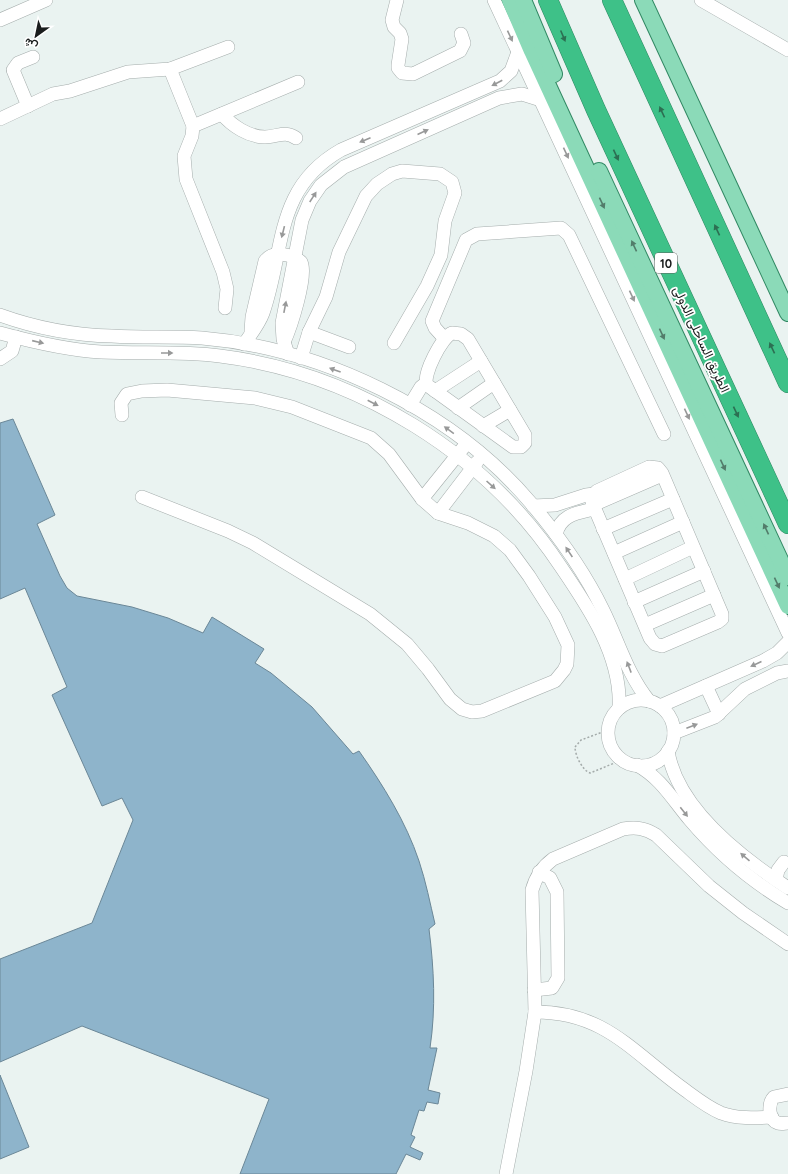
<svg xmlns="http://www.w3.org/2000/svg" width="788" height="1174" viewBox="0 0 788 1174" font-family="Quicksand,Vazirmatn,sans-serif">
<rect width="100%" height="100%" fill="#eaf3f1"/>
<g fill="#8eb4cb" stroke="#6b8797">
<path d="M13,419L55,515L37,524L60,576L67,588L77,596L132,607L168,618L203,633L212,617L264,649L255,663L271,673L312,707L353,754L359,751C383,785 406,822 419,861C426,882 430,903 435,924L429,929C434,969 436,1008 430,1048H437L428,1090L440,1093L438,1104L427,1102L424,1111L419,1110L411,1135L415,1137L410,1147L423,1153L420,1160L406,1154L396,1174H240L269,1099L82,1026L0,1062V959L92,923L133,820L122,798L102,806L52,695L67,687L25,588L0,599V423Z"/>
<polygon points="0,1075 29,1147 0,1159"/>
</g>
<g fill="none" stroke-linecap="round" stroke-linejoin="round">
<defs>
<g id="minor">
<polyline points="397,0 392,20 394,27 400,33 402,39 398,65 398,68 402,73 413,74 460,51 464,43 461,34"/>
<polyline points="494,0 788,633"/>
<polyline points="701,0 788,50"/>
<polyline points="0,20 46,0"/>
<polyline points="170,69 193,126 192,136 184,156 186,179 223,272 227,289 225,308"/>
<polyline points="28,106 13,70 18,63 33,57"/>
<path d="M222,114C232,126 249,137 265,137C277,137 285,130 296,138"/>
<polyline points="0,119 53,94 70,91 128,72 170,69 228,47"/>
<polyline points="193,126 298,82"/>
<path d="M0,315C36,328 74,335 112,336C142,338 172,336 202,338C321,348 452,410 530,502C558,535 584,571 603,610C618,640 627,674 649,701"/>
<path d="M251,331L252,317L265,261C273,250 292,254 301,262C308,275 290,329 284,342"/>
<polyline points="309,332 349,347"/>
<path d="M0,333C33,342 67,350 101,352C141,354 181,351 220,356C356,373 486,453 561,567C589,608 622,657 619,708"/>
<path d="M452,333L461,334L468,339L525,435V443L521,447H513L427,385C422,375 442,337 452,333Z"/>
<polyline points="444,338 435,328 432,321 466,240 477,234 561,228 569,235 664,434"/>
<path d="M244,344C251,334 259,324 263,313C285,250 274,188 341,150L500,81L511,71L518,52"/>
<polyline points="288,354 283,339 282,323 302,220 310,201 321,185 344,167 499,98 522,94 541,100"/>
<polyline points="301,358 309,332 326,297 339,252 366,196 377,184 392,174 402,171 440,174 452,182 455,193 445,221 441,255 427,286 394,343"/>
<polyline points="0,359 12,351 16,337"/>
<polyline points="435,391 481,361"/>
<polyline points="410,405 421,387 426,383"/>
<polyline points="458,408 494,383"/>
<polyline points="122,415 121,403 127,394 142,391 167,390 255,398 292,407 371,438 389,454 422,499"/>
<polyline points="483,426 510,410"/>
<polygon points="649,467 658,468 662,473 722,614 722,619 718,622 662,646 655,644 650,638 592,502 592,497 597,491"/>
<polyline points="142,497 228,531 253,543 370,614 407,644 428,669 450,699 462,709 472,712 482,711 555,681 564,670 567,664 568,645 555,617 529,576 510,550 494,536 468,523 438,513 422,499 467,443"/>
<polyline points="593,505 662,475"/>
<polyline points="533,506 555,505 586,495 594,494"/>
<polyline points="438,513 477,462"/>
<polyline points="603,529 673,499"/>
<path d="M556,534C561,514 578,513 594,509"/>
<polyline points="614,553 683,522"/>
<polyline points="625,579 693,547"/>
<polyline points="634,602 704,571"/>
<polyline points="645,625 714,595"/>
<polyline points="706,686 719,714"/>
<circle cx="641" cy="733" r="33"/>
<polyline points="660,706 763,661 777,653 788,642"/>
<polyline points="674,733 715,717 745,689 777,673 788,671"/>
<path d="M668,751C677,808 742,858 788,888"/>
<path d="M637,765C661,778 673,800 690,820C718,853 751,881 788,903"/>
<polyline points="776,880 778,870 784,862"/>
<polyline points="534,990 552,988 558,978 557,892 550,878 539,872"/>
<path d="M535,1012C605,1012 632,1052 685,1090C696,1098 707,1107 721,1113C737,1119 754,1118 772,1117"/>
<path d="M788,1094L774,1097C768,1103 768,1120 778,1123C781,1124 785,1123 788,1123"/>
<path d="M506,1174L526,1071L535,1012L532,890C536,876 542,867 553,859L623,829C636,827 645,828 656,835L709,886L743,913L788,944"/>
</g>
<g id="major">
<polyline points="510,0 532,51 788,606"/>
<polyline points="523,0 554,74"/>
<polyline points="643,0 788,313"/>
<polyline points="599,171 788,577"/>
</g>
<g id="highway">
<polyline points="548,0 596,110 788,524"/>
<polyline points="612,0 788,383"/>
</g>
</defs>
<use href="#minor" stroke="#a5adac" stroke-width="14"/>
<use href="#major" stroke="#318863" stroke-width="18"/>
<use href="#highway" stroke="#318863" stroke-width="20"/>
<path stroke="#a4abaa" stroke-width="1.5" stroke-dasharray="2 2" stroke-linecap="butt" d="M608,730L581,740L575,747C575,755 582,770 590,773L622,760"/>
<use href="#minor" stroke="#fff" stroke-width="13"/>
<use href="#major" stroke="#8bdab8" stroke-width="16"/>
<use href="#highway" stroke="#3ec188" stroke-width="19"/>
</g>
<defs><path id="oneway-solid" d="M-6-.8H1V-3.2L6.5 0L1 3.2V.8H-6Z"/></defs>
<g fill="#989999">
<use href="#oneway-solid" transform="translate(510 36) rotate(65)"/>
<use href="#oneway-solid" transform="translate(497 83) rotate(152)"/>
<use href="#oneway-solid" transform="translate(423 132) rotate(-24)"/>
<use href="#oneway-solid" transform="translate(365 140) rotate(157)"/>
<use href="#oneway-solid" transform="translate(566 153) rotate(65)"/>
<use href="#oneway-solid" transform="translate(313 197) rotate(-57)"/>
<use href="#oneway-solid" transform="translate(283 232) rotate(104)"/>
<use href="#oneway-solid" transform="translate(632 296) rotate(65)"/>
<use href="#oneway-solid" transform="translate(285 307) rotate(-79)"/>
<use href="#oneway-solid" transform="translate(38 342) rotate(13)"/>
<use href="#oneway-solid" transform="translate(167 353)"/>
<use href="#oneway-solid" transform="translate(335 370) rotate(-160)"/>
<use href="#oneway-solid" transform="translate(373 403) rotate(27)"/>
<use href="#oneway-solid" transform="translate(687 414) rotate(65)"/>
<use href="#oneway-solid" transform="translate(449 430) rotate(-144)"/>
<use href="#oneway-solid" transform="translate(491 485) rotate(42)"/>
<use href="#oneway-solid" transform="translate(569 552) rotate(-124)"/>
<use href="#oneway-solid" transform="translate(756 664) rotate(156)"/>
<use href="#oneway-solid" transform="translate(629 667) rotate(-111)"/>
<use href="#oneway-solid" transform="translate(692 726) rotate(-21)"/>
<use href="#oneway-solid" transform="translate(684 812) rotate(52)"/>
<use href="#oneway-solid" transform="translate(745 857) rotate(-139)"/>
</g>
<g fill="#2c6f52">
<use href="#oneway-solid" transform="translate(563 36) rotate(67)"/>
<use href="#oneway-solid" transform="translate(662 112) rotate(-115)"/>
<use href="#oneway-solid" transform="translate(616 155) rotate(65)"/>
<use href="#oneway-solid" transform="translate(717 230) rotate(-115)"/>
<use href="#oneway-solid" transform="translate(772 348) rotate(-115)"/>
<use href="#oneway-solid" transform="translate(736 412) rotate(65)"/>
</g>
<g fill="#527c6a">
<use href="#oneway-solid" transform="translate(602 203) rotate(65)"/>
<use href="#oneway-solid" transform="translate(634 246) rotate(-115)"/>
<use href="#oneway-solid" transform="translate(662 334) rotate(65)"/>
<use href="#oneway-solid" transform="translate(723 465) rotate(65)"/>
<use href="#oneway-solid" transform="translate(766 529) rotate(-115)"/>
<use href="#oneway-solid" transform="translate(777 583) rotate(65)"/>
</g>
<g text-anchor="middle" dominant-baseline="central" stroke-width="3.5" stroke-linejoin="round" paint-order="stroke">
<rect fill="#fff" stroke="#5f6161" stroke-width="1" x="655" y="253" width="22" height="20" rx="3"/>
<g font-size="12" font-weight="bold" fill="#1a1d1d">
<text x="666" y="263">10</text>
</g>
<g font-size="13" fill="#1a1d1d" stroke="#fff">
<text transform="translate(702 339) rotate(65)">الطريق الساحلى الدولى</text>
</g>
</g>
<g transform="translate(36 36) rotate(213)" stroke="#ffffff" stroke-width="3" paint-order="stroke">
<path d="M0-3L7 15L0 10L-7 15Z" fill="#1a1d1d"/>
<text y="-6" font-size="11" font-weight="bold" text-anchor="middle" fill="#1a1d1d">ش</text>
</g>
</svg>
